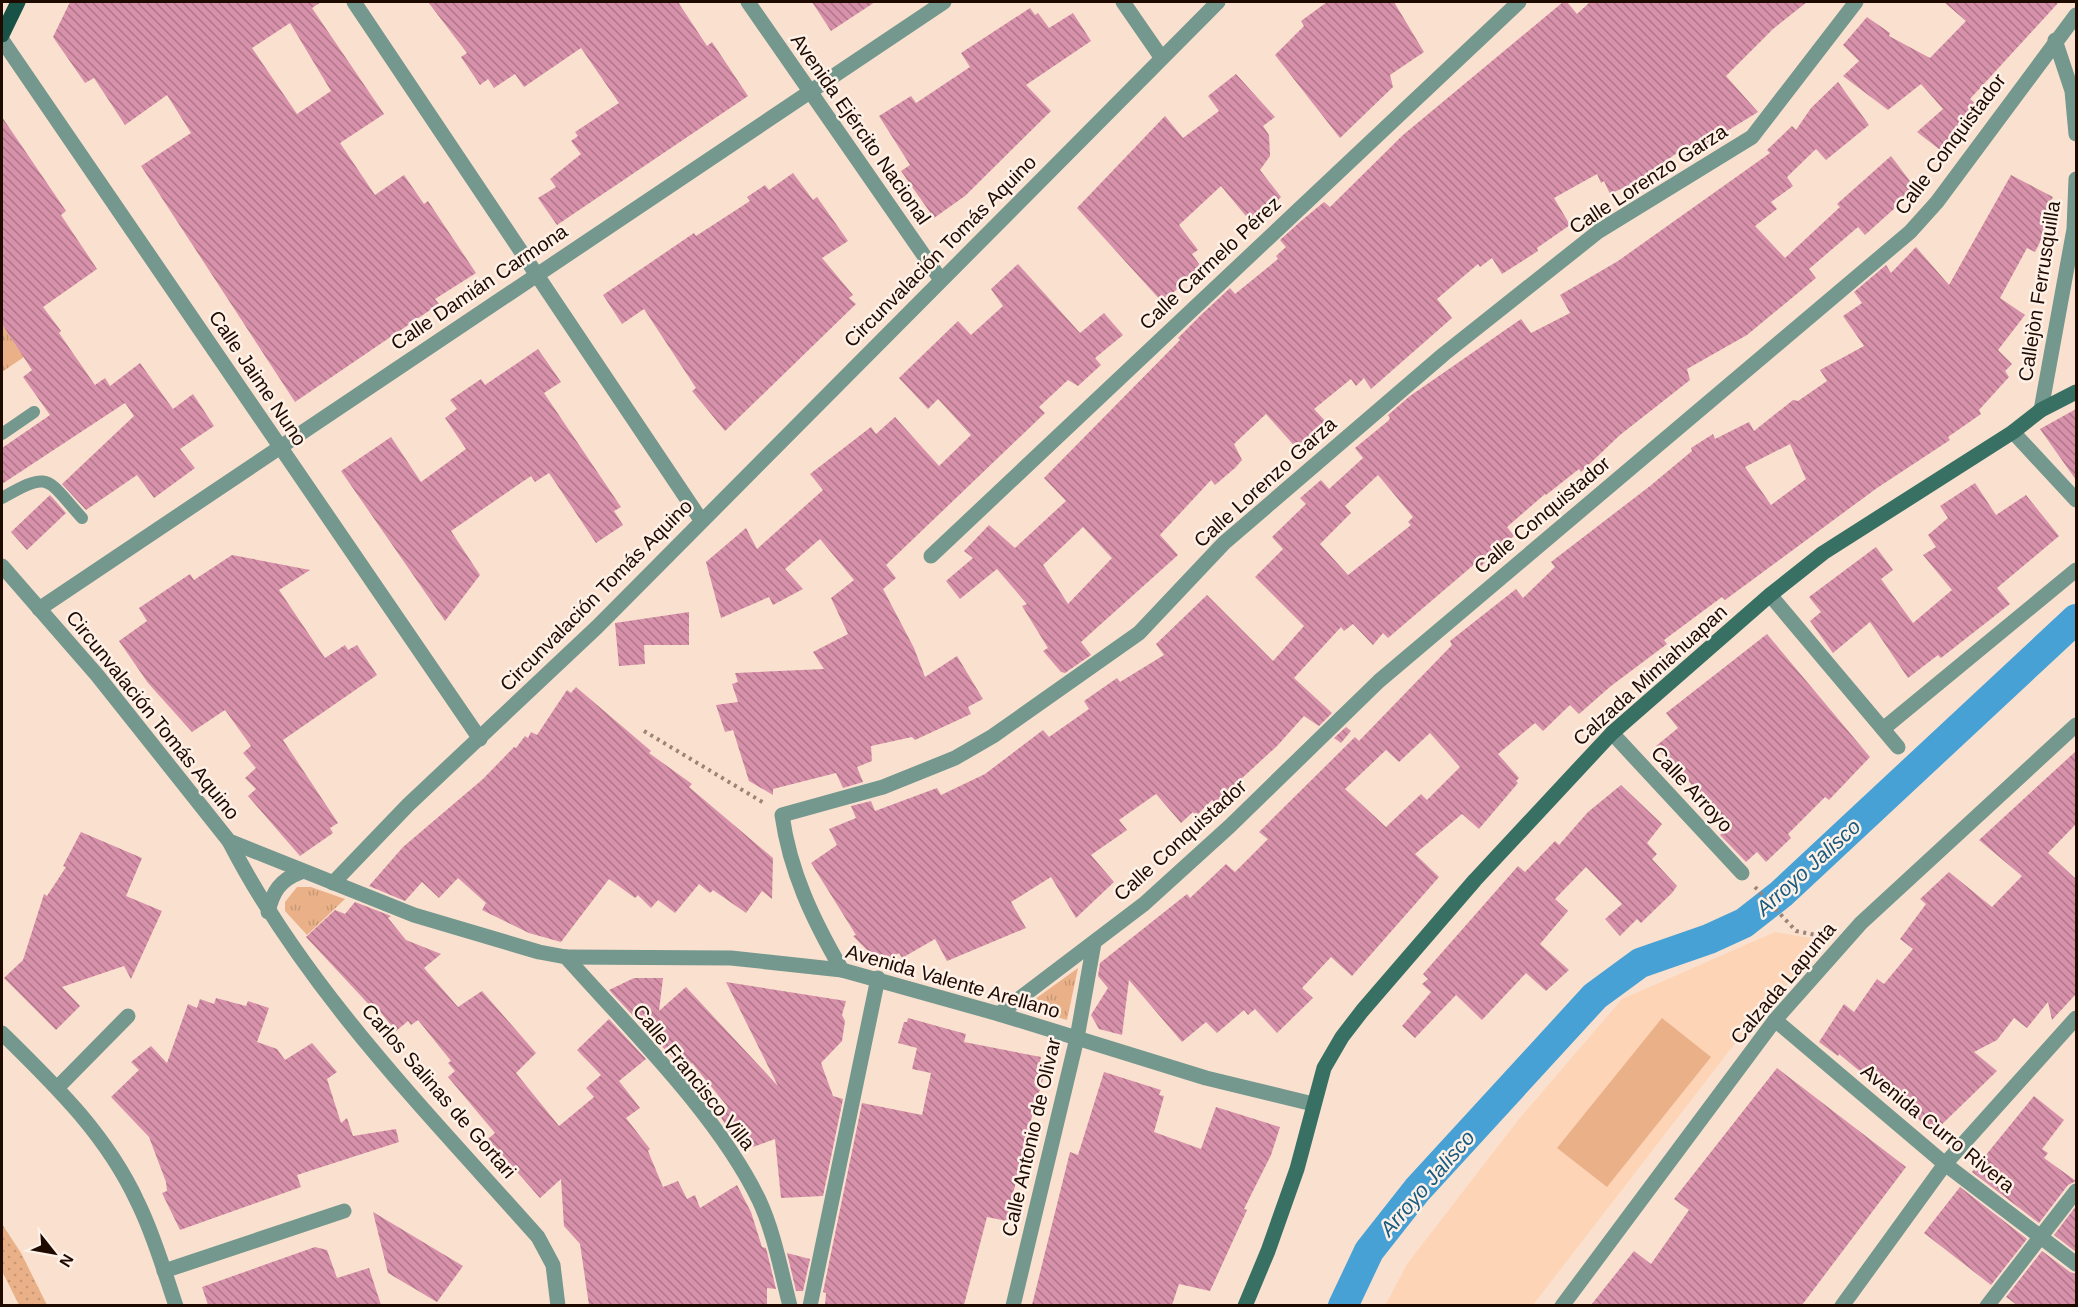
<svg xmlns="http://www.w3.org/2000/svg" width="2078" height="1307" viewBox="0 0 2078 1307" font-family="Helvetica,sans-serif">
<defs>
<pattern id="grass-tufts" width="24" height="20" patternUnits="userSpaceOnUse" patternTransform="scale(1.5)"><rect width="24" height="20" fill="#eab189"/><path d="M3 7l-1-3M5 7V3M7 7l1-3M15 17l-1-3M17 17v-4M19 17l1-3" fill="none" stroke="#c89774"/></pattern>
<pattern id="garden-dots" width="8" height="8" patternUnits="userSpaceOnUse" patternTransform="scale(1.5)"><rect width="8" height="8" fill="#eab189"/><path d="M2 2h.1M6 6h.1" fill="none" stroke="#c89774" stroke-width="1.8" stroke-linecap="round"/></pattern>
<pattern id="building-back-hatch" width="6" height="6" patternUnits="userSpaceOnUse" patternTransform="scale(1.5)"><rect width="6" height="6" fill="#d891aa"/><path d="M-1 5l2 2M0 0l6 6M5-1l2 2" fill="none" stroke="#af7588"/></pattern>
</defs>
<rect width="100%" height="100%" fill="#fae1cf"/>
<polygon fill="#fed4b7" points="1775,932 1823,940 1824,945 1743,1033 1533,1305 1385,1306 1407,1264 1519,1119 1622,999"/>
<g fill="url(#grass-tufts)">
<polygon points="2,324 24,357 2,372"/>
<polygon points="297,887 311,887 345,899 307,935 285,911 285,902"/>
<polygon points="1078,968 1067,1020 1024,1007"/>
</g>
<polygon fill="url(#garden-dots)" points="2,1224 21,1253 47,1305 19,1305 2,1271"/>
<polygon fill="#eab189" points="1662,1018 1711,1057 1607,1187 1557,1148"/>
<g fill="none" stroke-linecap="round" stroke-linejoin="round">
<polyline stroke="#48a1d4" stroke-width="30" points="1343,1306 1369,1251 1417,1190 1595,996 1640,963 1709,939 1744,923 1781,894 2076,619"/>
</g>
<g fill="url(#building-back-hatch)" fill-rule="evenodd">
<path d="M70,2H321L312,8L384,114L340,143L375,195L404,175L424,204L428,201L476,273L435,299L439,304L295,402L141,166L191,133L167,95L125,125L94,78L85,83L53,37ZM290,23L331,91L297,114L252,48Z"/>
<polygon points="428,2 678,2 707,46 712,42 748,96 557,225 538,198 556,187 550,179 581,154 571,141 578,136 575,132 619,103 581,48 524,87 515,74 494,88 488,79 480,85 461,57 467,53"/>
<polygon points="812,2 875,2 831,31"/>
<polygon points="1327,2 1394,2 1424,52 1390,75 1393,87 1340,138 1275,55 1304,26 1301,21"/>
<path d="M1563,2H1567L1577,14L1590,2H1807L1773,29L1726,76L1758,112L1693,152L1688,145L1638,181L1610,194L1604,181L1601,183L1597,174L1554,198L1570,225L1537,248L1538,251L1502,274L1492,258L1480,267L1478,264L1437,299L1452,318L1371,389L1364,378L1356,386L1351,379L1314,409L1329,425L1299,451L1266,414L1234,444L1242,460L1235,468L1215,485L1211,480L1160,535L1178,555L1081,642L1091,655L1065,673L1061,672L1043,651L1048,648L1022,606L1027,604L997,569L960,599L946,581L973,558L964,551L989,525L1015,548L1066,501L1044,478L1180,340L1178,338L1202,314L1230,288L1235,294L1278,259L1276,256L1286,247L1280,240L1301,221L1324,202L1330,207L1403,135ZM1083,527L1112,558L1068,604L1043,565Z"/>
<polygon points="1944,2 2059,2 1970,99 1979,107 1944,153 1917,132 1943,109 1921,84 1888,110 1843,76 1859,61 1843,45 1867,17 1890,33 1889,36 1930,58 1966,21"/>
<polygon points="1030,8 1035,15 1038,13 1049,28 1073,13 1091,41 1026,85 1051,111 965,196 934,218 901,171 910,165 879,116 911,96 916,103 970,67 961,53"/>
<polygon points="1236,74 1275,117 1263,126 1269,135 1270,156 1260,170 1281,197 1261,217 1258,214 1250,221 1221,186 1179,225 1198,250 1192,254 1202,268 1162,302 1077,208 1165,116 1183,138 1219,111 1208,96"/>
<path d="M1838,82L1869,125L1826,160L1816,149L1787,177L1793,186L1771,202L1777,209L1755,226L1785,258L1840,207L1837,204L1891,156L1916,189L1865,235L1858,227L1809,269L1816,278L1747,335L1687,369L1690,380L1620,435L1581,472L1579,469L1546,495L1545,494L1507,527L1514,536L1480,567L1477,562L1388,638L1383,633L1373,645L1353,624L1344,631L1341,627L1294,678L1332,713L1319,726L1304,716L1277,746L1215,803L1212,800L1196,816L1193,812L1181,823L1156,794L1119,820L1127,830L1091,855L1114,882L1076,918L1051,877L1011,902L1026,928L947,961L935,939L902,958L899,953L881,964L853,936L856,935L811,863L837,845L829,829L856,818L851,806L871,801L875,811L937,788L941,795L985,774L1043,730L1049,737L1089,709L1084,701L1117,678L1120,682L1164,655L1156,644L1207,595L1273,661L1304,626L1255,577L1283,549L1272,537L1306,504L1300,498L1321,480L1329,489L1363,458L1355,448L1388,421L1390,418L1388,415L1410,396L1521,319L1531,333L1570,313L1560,295L1618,261L1770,153L1767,150L1792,126L1796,130L1811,108ZM1378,475L1413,517L1408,522L1411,525L1348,575L1320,544L1351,513L1345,506Z"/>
<polygon points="2,117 66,211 61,215 97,269 43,307 61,331 59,333 95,385 105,378 110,386 140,363 173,409 193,394 214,426 180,449 195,468 154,498 137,475 86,510 62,484 134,416 125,403 2,484 2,448 50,415 23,377 32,370 2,324"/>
<polygon points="793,173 813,200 817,197 848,241 822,258 853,295 849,298 856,304 725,431 692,391 696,388 644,309 622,324 603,295 694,233 696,236 750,201 747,197 765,185 769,190"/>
<path d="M2011,175L2053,197L2046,209L2054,214L2035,252L2027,248L2000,298L2025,315L1998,350L2012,364L2005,371L2009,377L1979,410L1981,414L1948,437L1950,440L1877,488L1725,600L1722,597L1664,640L1667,644L1611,686L1579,714L1570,705L1543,731L1535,723L1498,754L1519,778L1516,781L1518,783L1479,829L1462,814L1415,854L1439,877L1352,976L1331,957L1302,988L1313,998L1277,1033L1255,1009L1248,1015L1244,1010L1217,1033L1206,1022L1182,1042L1129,980L1122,1035L1099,1029L1091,1015L1108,988L1098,976L1100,963L1187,894L1190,898L1226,864L1235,872L1268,839L1259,832L1355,737L1359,741L1452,645L1450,641L1516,589L1523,598L1555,567L1551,562L1650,486L1692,451L1691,448L1713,434L1715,439L1749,422L1754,431L1793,400L1798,401L1827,381L1820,370L1864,346L1843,316L1862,303L1854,292L1886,265L1891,273L1916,247L1949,285ZM1790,444L1806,479L1771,505L1745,467ZM1430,733L1460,767L1427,800L1421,794L1386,827L1345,789L1386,750L1399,762Z"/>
<polygon points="1018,264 1080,333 1104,313 1123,335 1095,358 1101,365 1078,386 1068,380 1039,407 1045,413 886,565 896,578 883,589 914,648 925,677 957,656 983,699 968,707 971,714 915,740 912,737 871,746 872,761 857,767 863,782 843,788 836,773 773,789 773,795 749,781 733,730 725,732 716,705 738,702 732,684 738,682 735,673 824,669 813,652 848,634 831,598 854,580 820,539 785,569 803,589 773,605 769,597 721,618 706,562 746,528 757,549 823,490 810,474 871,427 876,434 895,417 939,466 971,435 938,399 928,409 899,378 958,321 971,335 1003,306 991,289"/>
<polygon points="538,349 561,382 544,393 621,507 614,511 623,525 596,543 549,473 535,482 531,476 451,531 480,575 445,621 341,471 391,437 421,482 466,449 445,418 457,409 450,400 481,379 485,385"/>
<polygon points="2076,409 2076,480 2040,429"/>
<polygon points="1975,483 1996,515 2026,495 2059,536 1997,588 2010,604 1941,658 1938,655 1908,678 1870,622 1833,653 1810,621 1821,612 1809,597 1876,547 1893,570 1881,579 1913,623 1952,590 1923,555 1936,547 1928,535 1948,518 1940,506"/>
<polygon points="50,495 66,513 27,550 11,532"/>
<polygon points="232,555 310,570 279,590 325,658 345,645 348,650 357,645 377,675 283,740 338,823 330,828 333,833 300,856 248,796 256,789 245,778 256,768 243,753 251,746 225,710 192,732 148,683 119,641 147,621 139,608 190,574 194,580"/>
<polygon points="689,612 689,645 644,645 645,664 619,666 615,623"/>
<polygon points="1767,634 1870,757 1829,800 1825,797 1788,834 1791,838 1766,862 1757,852 1746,862 1720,835 1727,829 1675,764 1672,766 1656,746 1678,728 1666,713"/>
<polygon points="576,687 651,751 649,753 692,784 689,787 773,858 772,899 762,891 746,913 713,890 710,893 699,884 675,913 658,900 651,908 638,895 635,898 609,879 561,942 529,933 482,910 486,903 458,878 439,898 422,882 405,901 369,886 403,847 483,779 514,747 516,748 525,736 528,738 531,732 537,735 567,690 571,693"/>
<polygon points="1346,727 1351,731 1341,743 1334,738"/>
<polygon points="2076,751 2076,824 2048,853 2076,879 2076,994 2052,1020 2048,1002 2027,1028 2014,1018 1997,1040 1974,1052 1997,1071 1934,1132 1839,1054 1838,1056 1819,1042 1844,1004 1854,1012 1877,979 1884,984 1913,949 1900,939 1926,904 1920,899 1949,872 1992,907 2022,876 1979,840"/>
<polygon points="1621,785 1662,824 1647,843 1657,854 1652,859 1677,886 1672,893 1641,923 1637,919 1620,936 1605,919 1622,904 1586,867 1555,899 1568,911 1540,944 1569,970 1546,991 1526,973 1482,1020 1456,995 1415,1038 1402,1026 1431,992 1422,984 1428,979 1423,974 1518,866 1525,872 1555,841 1559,845 1588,812"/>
<polygon points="81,832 142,858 126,896 162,911 131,979 124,966 62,987 80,1006 56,1030 4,978 23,960 44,894 47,896 66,867 63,866"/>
<polygon points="355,902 391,916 388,918 406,940 441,954 424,968 458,1007 482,991 536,1053 516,1073 559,1126 594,1097 586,1088 601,1075 577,1050 609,1019 646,1059 619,1081 640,1108 626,1118 650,1149 648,1151 663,1187 678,1181 687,1199 695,1195 700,1208 737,1185 751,1212 762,1247 766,1248 771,1268 776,1289 767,1288 767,1305 589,1305 580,1244 564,1226 561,1179 540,1198 488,1139 495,1133 448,1077 455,1071 448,1063 451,1061 418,1020 411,1025 408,1021 396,1031 377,1008 374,1010 306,937 335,910 345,914"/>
<polygon points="634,978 663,978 659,1011 686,987 778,1086 726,982 846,1001 842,1015 845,1021 842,1041 821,1063 833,1096 843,1099 823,1196 781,1198 775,1139 742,1151 720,1116 728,1109 727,1106 692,1063 684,1070 609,990"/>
<polygon points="216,998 246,1006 248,1001 269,1008 257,1042 277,1049 285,1060 312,1043 337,1072 327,1079 341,1123 347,1118 353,1136 396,1129 399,1142 297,1175 301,1187 180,1230 162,1193 167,1191 166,1182 149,1137 111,1097 139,1070 131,1062 151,1046 167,1063 188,1004 197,1008 200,999 214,1004"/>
<polygon points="908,1018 966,1034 964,1042 1041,1057 1038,1069 1043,1070 1042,1075 1044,1076 1026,1137 1007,1221 987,1217 964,1305 825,1305 826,1293 823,1292 862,1103 922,1115 931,1073 912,1069 917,1048 898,1043 904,1022 907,1022"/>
<polygon points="1777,1068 1906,1167 1802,1305 1591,1305 1634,1251 1651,1264 1689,1210 1674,1199"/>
<polygon points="1104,1072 1161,1090 1159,1095 1164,1096 1154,1132 1201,1149 1216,1107 1280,1127 1271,1155 1244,1209 1247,1210 1210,1291 1179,1284 1172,1305 1032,1305 1070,1152 1078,1155"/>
<polygon points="2034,1096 2064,1120 2042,1149 2048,1153 2044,1158 2076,1181 2068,1185 2039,1223 1972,1172"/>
<polygon points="1960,1187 2027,1239 1991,1285 1924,1233"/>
<polygon points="2076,1206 2076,1252 2054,1235"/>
<polygon points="373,1212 463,1266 437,1302 388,1273"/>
<polygon points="315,1247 327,1250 337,1278 369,1268 381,1305 208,1305 202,1287"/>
<polygon points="2042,1251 2070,1272 2076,1274 2076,1305 2017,1305 2006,1297"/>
<polygon points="787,1253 810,1259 803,1291 796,1291"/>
</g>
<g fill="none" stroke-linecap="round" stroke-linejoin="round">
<g stroke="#9b8475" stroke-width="4" stroke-dasharray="3 4.5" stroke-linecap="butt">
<polyline points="644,731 764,803"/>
<polyline points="1755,887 1796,931 1821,936"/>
</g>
<g stroke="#74978e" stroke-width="12">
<polyline points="2,434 34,412"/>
<path d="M2,498C51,470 46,478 82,518"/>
</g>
<g stroke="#74978e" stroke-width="15">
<polyline points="354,2 701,520"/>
<polyline points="748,2 941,280"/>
<polyline points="1123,2 1161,57"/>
<polyline points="2,40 480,739"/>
<polyline points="2055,40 2072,91 2076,134"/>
<polyline points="2041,410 2074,229 2076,179"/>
<polyline points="2013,432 2076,500"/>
<polyline points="931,556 1519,2"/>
<polyline points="2,566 97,675 229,841 414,915 539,952 566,957 731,958 842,970 999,1014 1206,1078 1313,1104"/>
<polyline points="1770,595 1898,747"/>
<polyline points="39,609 944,2"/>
<polyline points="1883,729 2076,570"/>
<polyline points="1612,733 1742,873"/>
<path d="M229,841C305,989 428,1113 538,1237L553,1265L558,1306"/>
<polyline points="333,883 408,805 597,627 1218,2"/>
<path d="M268,912C273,891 280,880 301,872"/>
<path d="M566,957C629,1028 718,1115 759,1200C774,1232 781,1271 790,1306"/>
<path d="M842,970C813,920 790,872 782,815L883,787L955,758L993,736L1139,633L1224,543L1444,354L1599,231L1752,137L1856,2"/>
<polyline points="999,1014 1144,904 1230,826 1379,681 1910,232 1937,202 2076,15"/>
<polyline points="1775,1020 1945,1164 2076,1264"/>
<path d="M2,1033C54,1084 107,1135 138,1203C154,1235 164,1271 176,1306"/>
<polyline points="58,1087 128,1016"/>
<polyline points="164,1271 344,1211"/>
<polyline points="810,1306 878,978"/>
<polyline points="1013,1306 1077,1038 1094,943"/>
<polyline points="1562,1306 1775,1020 1861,923 2076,725"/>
<polyline points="1842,1306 1945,1164 2076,1018"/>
<polyline points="1987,1306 2076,1191"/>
</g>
<polyline stroke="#397064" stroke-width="15" points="1245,1306 1268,1251 1297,1169 1324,1068 1342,1037 1362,1011 1475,880 1612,733 1770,595 1823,553 2013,432 2041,410 2076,392"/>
<polyline stroke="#185247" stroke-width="15" points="2,35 18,2"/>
</g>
<g text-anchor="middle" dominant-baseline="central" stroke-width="5" stroke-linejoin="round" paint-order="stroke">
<g font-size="20" fill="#1f0a00" stroke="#fef1e8">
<text transform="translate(861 129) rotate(55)">Avenida Ejército Nacional</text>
<text transform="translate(1950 144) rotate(-53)">Calle Conquistador</text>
<text transform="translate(1648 179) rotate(-33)">Calle Lorenzo Garza</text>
<text transform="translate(940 251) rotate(-45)">Circunvalación Tomás Aquino</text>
<text transform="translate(1210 263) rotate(-43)">Calle Carmelo Pérez</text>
<text transform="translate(479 287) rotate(-34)">Calle Damián Carmona</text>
<text transform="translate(2039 291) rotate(-81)">Callejòn Ferrusquilla</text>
<text transform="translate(258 378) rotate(56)">Calle Jaime Nuno</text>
<text transform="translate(1265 482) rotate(-42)">Calle Lorenzo Garza</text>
<text transform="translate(1542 515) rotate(-40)">Calle Conquistador</text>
<text transform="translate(596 595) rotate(-45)">Circunvalación Tomás Aquino</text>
<text transform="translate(1650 675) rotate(-42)">Calzada Mimiahuapan</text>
<text transform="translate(153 715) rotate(51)">Circunvalación Tomás Aquino</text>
<text transform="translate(1692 789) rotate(47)">Calle Arroyo</text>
<text transform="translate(1180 840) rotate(-42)">Calle Conquistador</text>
<text transform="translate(953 981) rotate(16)">Avenida Valente Arellano</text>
<text transform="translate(1783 983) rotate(-50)">Calzada Lapunta</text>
<text transform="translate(694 1077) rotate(51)">Calle Francisco Villa</text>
<text transform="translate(439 1091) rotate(49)">Carlos Salinas de Gortari</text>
<text transform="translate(1938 1128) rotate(39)">Avenida Curro Rivera</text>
<text transform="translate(1031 1137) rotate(-77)">Calle Antonio de Olivar</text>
</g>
<g font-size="21" font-style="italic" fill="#195b7e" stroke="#fef1e8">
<text transform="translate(1808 867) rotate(-42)">Arroyo Jalisco</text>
<text transform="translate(1427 1183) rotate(-49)">Arroyo Jalisco</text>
</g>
</g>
<rect width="2078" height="1307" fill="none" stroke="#1f0a00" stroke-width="6"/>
<g transform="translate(54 1253) rotate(121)" stroke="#fef1e8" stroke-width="4.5" paint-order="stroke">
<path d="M0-4.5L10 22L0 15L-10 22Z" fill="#1f0a00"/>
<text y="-9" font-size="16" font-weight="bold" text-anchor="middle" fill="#1f0a00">N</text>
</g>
</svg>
